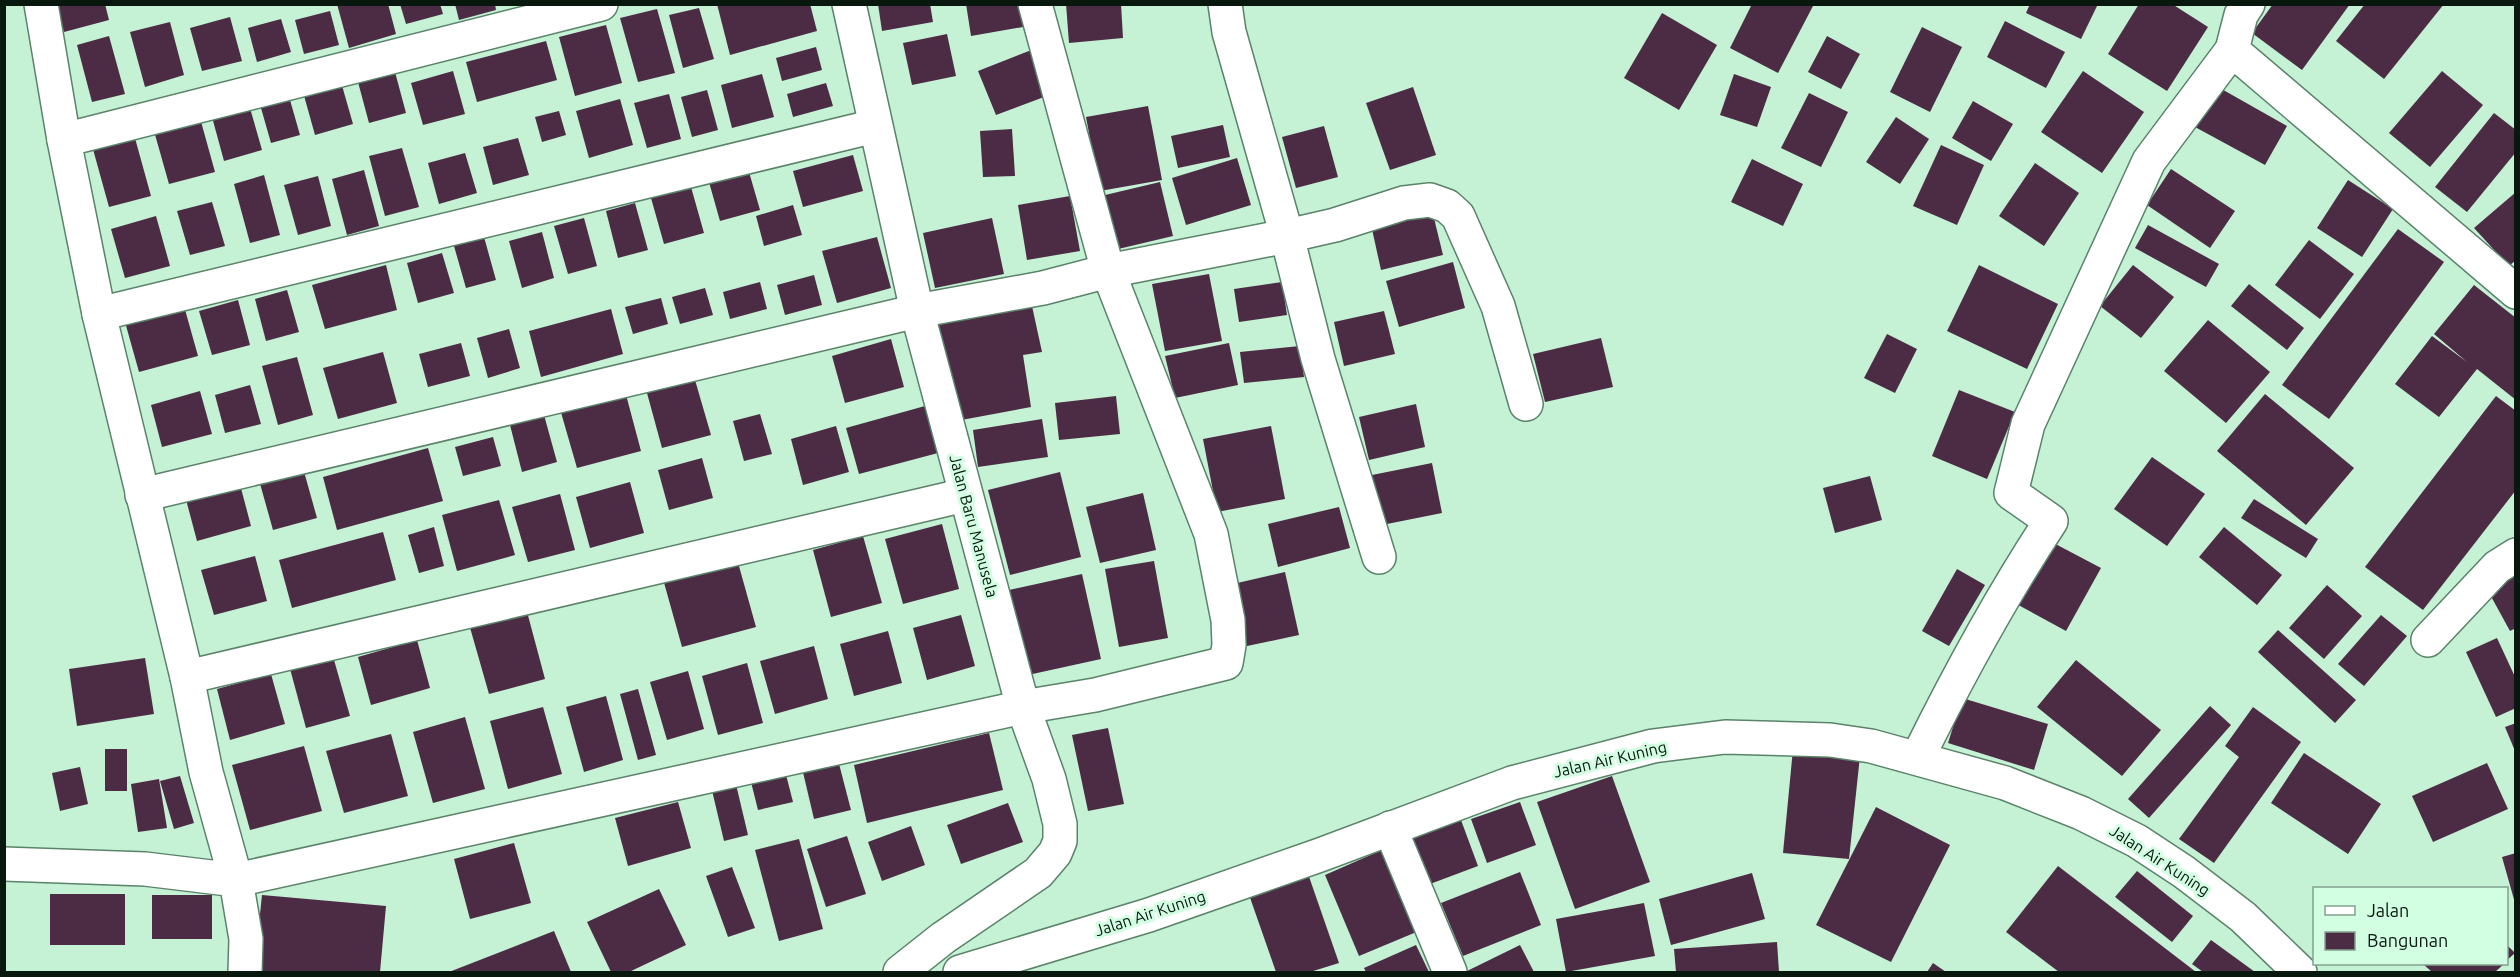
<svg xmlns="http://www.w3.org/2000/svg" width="2520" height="977" viewBox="0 0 2520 977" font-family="Ubuntu,sans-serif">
<rect width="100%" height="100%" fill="#c5f1d5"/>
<g fill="#4c2c44">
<polygon points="56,4 105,4 109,20 64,32"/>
<polygon points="337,4 388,4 396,34 349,48"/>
<polygon points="400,4 440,4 443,14 406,24"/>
<polygon points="455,4 495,4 496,10 459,20"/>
<polygon points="717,4 810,4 817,31 730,55"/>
<polygon points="878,4 930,4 933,22 882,31"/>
<polygon points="966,4 1030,4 1034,25 971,36"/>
<polygon points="1066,4 1121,4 1123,38 1069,43"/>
<polygon points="1752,4 1813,6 1778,73 1730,48"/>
<polygon points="2030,4 2098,4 2081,39 2026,13"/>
<polygon points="2139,4 2172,4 2208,27 2167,91 2108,54"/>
<polygon points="2273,4 2350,4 2302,70 2252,33"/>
<polygon points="2365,4 2444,4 2384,79 2336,41"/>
<polygon points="699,8 714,59 683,68 669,15"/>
<polygon points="657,9 675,73 638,82 620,18"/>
<polygon points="330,11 339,45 304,54 295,20"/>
<polygon points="1662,13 1717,45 1679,110 1624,78"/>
<polygon points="230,17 242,61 202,71 190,28"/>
<polygon points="281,19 291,52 257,62 248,28"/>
<polygon points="2005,21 2065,52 2046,88 1987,57"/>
<polygon points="170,22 184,75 145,87 130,32"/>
<polygon points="606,25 622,83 575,96 559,37"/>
<polygon points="1922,27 1962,47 1930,112 1890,92"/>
<polygon points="947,34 956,76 912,85 903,43"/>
<polygon points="109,36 125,94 92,102 77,45"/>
<polygon points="1827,36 1860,54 1841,89 1808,72"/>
<polygon points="546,41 557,80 477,102 466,62"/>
<polygon points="816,47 822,70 782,81 776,58"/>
<polygon points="1034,49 1052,94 996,115 978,71"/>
<polygon points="453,71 465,114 423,125 411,83"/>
<polygon points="2083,71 2144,112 2102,173 2041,132"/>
<polygon points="2442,71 2483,105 2430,167 2389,133"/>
<polygon points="395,72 406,113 369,123 358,82"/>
<polygon points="762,74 774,117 732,128 721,85"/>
<polygon points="1734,74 1771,87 1757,127 1720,115"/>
<polygon points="341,82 353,124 315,135 303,92"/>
<polygon points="826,83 833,106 793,117 787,94"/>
<polygon points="1413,87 1436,155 1390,170 1366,103"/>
<polygon points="2218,87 2287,126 2265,165 2195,127"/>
<polygon points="707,90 718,130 692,137 681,97"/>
<polygon points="288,93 300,135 271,143 259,101"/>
<polygon points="1809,93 1848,112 1821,167 1781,148"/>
<polygon points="669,94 681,139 647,148 634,103"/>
<polygon points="620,99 633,145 589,158 576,111"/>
<polygon points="1973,101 2013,124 1991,161 1952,138"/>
<polygon points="1148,106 1162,180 1100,191 1086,117"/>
<polygon points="250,108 262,150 224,161 212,117"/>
<polygon points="559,111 566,135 542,142 535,117"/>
<polygon points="2494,113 2516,130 2516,152 2467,212 2435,187"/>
<polygon points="1896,117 1929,139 1900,184 1866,162"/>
<polygon points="200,118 215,172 169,184 154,131"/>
<polygon points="1223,125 1230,157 1178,168 1171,136"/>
<polygon points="1324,126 1338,177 1296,188 1282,137"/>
<polygon points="1012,129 1015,176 983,177 980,131"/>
<polygon points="133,131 151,196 109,207 91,142"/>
<polygon points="518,138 529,175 493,185 483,147"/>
<polygon points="1941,145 1984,165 1957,225 1913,206"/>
<polygon points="402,148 419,207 385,216 369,156"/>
<polygon points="465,153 477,193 439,204 428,163"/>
<polygon points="853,155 863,191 803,207 793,171"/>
<polygon points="1237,158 1251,205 1186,225 1172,178"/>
<polygon points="1752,159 1803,184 1783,226 1731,202"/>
<polygon points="2035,163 2079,193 2044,246 1999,216"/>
<polygon points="747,165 760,210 720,221 707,175"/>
<polygon points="2171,169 2235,211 2210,248 2147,205"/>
<polygon points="364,170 379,226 347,235 332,179"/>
<polygon points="264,175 280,235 250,243 234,184"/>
<polygon points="318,176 331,226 298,235 284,185"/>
<polygon points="2348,180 2393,209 2362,257 2317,228"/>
<polygon points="1160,182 1173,236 1114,250 1101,196"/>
<polygon points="691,187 704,233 664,244 651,198"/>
<polygon points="2516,192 2516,260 2509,266 2474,228"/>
<polygon points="1070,196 1080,251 1027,260 1018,205"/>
<polygon points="212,202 225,246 190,255 177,211"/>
<polygon points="635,203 648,250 618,258 606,211"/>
<polygon points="793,205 802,235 764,246 756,216"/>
<polygon points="1431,206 1443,255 1381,270 1370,220"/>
<polygon points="156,216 170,266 125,278 111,229"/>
<polygon points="584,218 597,266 568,274 554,226"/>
<polygon points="992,218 1004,274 935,288 923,233"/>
<polygon points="2148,225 2219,264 2206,287 2135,248"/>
<polygon points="2398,229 2444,262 2329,419 2282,385"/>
<polygon points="542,232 554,278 522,288 509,241"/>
<polygon points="484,237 496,280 466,288 454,246"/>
<polygon points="877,237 891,288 837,303 822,251"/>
<polygon points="2309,240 2354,274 2320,319 2275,285"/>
<polygon points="442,253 454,293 418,303 407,263"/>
<polygon points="1453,262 1465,308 1399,327 1386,281"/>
<polygon points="386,265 397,310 325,329 312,285"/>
<polygon points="1979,265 2058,304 2027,369 1947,331"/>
<polygon points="2133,265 2174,297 2141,338 2100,306"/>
<polygon points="1209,274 1222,341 1165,351 1152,284"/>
<polygon points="814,275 822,305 785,315 777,285"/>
<polygon points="760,282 767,309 730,319 723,292"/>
<polygon points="1282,282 1287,315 1239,322 1234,289"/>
<polygon points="2249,284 2304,328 2287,350 2231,306"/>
<polygon points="2474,285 2516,318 2516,400 2477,369 2439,417 2395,384 2432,336 2467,362 2434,334"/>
<polygon points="705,288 713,315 680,324 672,297"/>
<polygon points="287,290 299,332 266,341 255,299"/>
<polygon points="661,298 668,324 633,334 625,307"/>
<polygon points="238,300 250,345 212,355 199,311"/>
<polygon points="184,306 198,356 139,372 125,322"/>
<polygon points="1032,306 1042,352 1023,355 1031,407 956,421 938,325"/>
<polygon points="611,309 623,354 541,377 529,331"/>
<polygon points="1384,311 1395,354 1344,366 1334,322"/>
<polygon points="2208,320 2270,372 2226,423 2164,371"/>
<polygon points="509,329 520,368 488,378 477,338"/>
<polygon points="1887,334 1917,349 1895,393 1864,378"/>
<polygon points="1601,338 1613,387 1545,402 1533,354"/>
<polygon points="891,339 904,387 845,403 832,356"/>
<polygon points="461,343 470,376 428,387 419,354"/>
<polygon points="1229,343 1238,385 1175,398 1165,356"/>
<polygon points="1300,346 1304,377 1244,383 1240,352"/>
<polygon points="383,352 397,403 338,419 323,368"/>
<polygon points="297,357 313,415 278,425 262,366"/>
<polygon points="695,380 711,435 662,448 647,393"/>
<polygon points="250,385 261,424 225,433 215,395"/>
<polygon points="1959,390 2015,412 1987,479 1932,456"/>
<polygon points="200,391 212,434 162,447 151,405"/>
<polygon points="625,391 641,451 577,468 560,409"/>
<polygon points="2265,394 2354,468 2306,525 2217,451"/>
<polygon points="1116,396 1120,434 1059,440 1055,403"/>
<polygon points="2496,396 2516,411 2516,490 2423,610 2365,567"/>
<polygon points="1416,404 1425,447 1369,460 1359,417"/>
<polygon points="925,406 938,453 859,474 846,428"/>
<polygon points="760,414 772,454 744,461 733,421"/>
<polygon points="544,415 557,462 522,472 510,425"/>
<polygon points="1042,419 1048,457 978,467 973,430"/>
<polygon points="836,426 849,472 803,485 791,439"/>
<polygon points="1271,426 1285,499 1217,512 1203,439"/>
<polygon points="493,437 501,466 463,476 455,447"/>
<polygon points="428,448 443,501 337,530 323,477"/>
<polygon points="2152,457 2205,494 2167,546 2114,509"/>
<polygon points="702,458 713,498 669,510 658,470"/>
<polygon points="1432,463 1442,513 1377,526 1367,476"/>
<polygon points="303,468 317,518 273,530 259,480"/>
<polygon points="1060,472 1081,557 1010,575 988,490"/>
<polygon points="1870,476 1882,520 1835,533 1823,488"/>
<polygon points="238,477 251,526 197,541 184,492"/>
<polygon points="630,482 644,533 590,548 576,497"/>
<polygon points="1143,493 1156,550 1100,563 1086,507"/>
<polygon points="560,494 575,550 528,562 512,507"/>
<polygon points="2254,499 2318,539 2306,558 2241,518"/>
<polygon points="499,500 515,555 457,571 442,515"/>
<polygon points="1339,507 1350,548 1278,567 1268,524"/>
<polygon points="942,524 959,589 903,604 885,539"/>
<polygon points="434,527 444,566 419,573 408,535"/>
<polygon points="2224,527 2282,575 2257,605 2199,557"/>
<polygon points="383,532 396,580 292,608 279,560"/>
<polygon points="863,536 882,603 831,617 813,550"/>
<polygon points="2046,539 2101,568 2066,631 2011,601"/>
<polygon points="255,556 267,601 214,615 201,570"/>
<polygon points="737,559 756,627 682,647 663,579"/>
<polygon points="1154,561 1168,638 1119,647 1105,569"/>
<polygon points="1957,569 1985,585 1949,646 1922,631"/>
<polygon points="1285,572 1299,635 1247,646 1233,584"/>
<polygon points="1082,574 1101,659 1028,675 1009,590"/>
<polygon points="2516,574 2516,628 2510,631 2487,589"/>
<polygon points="2327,585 2362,616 2324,659 2289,628"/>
<polygon points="526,608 545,679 489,694 469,624"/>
<polygon points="961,615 975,666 927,680 913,628"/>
<polygon points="2381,615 2407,636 2364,686 2338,664"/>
<polygon points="2278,630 2356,700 2335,723 2258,652"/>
<polygon points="888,631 902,683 854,696 840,644"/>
<polygon points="2497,638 2516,679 2516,708 2496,717 2466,652"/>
<polygon points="417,640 430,688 371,705 358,657"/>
<polygon points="814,646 828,699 775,714 760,661"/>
<polygon points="332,653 350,716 306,728 289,665"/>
<polygon points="145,658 154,714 77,726 69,669"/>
<polygon points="2076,660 2161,730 2122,776 2037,707"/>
<polygon points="747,663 763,723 718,735 702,676"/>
<polygon points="688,671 704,729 667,740 650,682"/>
<polygon points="271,674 285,724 230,740 217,689"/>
<polygon points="638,689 656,755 638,760 620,694"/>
<polygon points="606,696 623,760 584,772 566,707"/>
<polygon points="1962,698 2048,724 2034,770 1948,743"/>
<polygon points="2210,706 2231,725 2149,818 2128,799"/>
<polygon points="543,707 562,774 508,789 490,721"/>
<polygon points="2253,707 2301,742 2214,863 2179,839 2239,757 2225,746"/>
<polygon points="465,717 485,789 433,803 413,732"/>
<polygon points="2516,723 2516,751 2515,751 2505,727"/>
<polygon points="1108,728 1124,804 1088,811 1072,735"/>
<polygon points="989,733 1003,790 867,823 854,765"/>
<polygon points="391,734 408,796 344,813 326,751"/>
<polygon points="304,746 322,811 250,830 232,765"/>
<rect x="105" y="749" width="22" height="42"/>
<polygon points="1793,749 1860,756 1849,859 1783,853"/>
<polygon points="2304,753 2381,804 2348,854 2271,803"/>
<polygon points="838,760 851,810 814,819 802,768"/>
<polygon points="2487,763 2508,809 2433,842 2412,796"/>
<polygon points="80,767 88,804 60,811 52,773"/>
<polygon points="784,767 793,802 758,810 749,774"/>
<polygon points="180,776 194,823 174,829 160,781"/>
<polygon points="734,776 748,835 724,841 710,782"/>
<polygon points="1612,776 1650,882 1575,909 1537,802"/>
<polygon points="159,779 167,828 138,832 131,784"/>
<polygon points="678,802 691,848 628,866 615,818"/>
<polygon points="1520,802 1536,845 1487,863 1471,819"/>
<polygon points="1008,803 1023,842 961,864 947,825"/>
<polygon points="1876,807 1950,845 1891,962 1816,925"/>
<polygon points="1458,812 1478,866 1422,887 1402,832"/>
<polygon points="911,826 925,865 882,881 868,842"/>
<polygon points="847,836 866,894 826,907 807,849"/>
<polygon points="799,839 823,929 779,941 755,850"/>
<polygon points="514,843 531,903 470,919 454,859"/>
<polygon points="1391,846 1426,928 1359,956 1325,875"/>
<polygon points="2516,853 2516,903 2515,903 2502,857"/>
<polygon points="2058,866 2196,972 2059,972 2006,932"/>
<polygon points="732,867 755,928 728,937 706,876"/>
<polygon points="1306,868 1339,963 1310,972 1276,972 1247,889"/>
<polygon points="2137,871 2193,916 2172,942 2115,897"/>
<polygon points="1520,872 1541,925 1463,956 1441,903"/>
<polygon points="1752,873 1765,919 1671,945 1659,899"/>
<polygon points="659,889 686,945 629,972 611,972 587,922"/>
<rect x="50" y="894" width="75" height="51"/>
<rect x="152" y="895" width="60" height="44"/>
<polygon points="262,895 386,906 380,972 254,972"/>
<polygon points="1644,903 1655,956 1566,972 1556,919"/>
<polygon points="554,931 571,972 449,972"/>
<polygon points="2211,940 2255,972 2203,972 2192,964"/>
<polygon points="1777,942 1779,972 1676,972 1674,949"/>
<polygon points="2506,944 2515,953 2506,961"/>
<polygon points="1416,945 1429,972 1366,972 1364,968"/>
<polygon points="1520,945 1534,972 1465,972"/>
<polygon points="1933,963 1946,972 1927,972"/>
<polygon points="2423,964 2504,964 2495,972 2432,972"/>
</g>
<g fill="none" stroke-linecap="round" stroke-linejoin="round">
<defs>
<g id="minor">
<polyline points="41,4 64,140 99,314 187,677 206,772 236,880 246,939 245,972"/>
<polyline points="849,4 917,311 1023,707 1049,779 1060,824 1060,841 1055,853 1038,873 943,938 900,972"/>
<polyline points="1225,4 1229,32 1287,236 1318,359 1379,557"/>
<polyline points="2248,4 2241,15 2232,50 2516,292"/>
<polyline points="64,140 601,4"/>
<polyline points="99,314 875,126"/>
<polyline points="142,495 917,311 1043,288 1108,271 1287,236 1335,225 1404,203 1430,200 1447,206 1458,216 1498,306 1526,404"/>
<polyline points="2428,640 2497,567 2516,555"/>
<polyline points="187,677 965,495"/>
<path d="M1918,757C1958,676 2001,597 2051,521L2011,493L2028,424L2149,161L2232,50"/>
<polyline points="1390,828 1450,972"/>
<polyline points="4,864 145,869 236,880 1023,707 1095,695 1226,663 1229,645 1228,620 1211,534 1108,271 1035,4"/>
</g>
<polyline id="tertiary" points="960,972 1149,915 1320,855 1512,783 1653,746 1725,737 1830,740 1871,746 2005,783 2081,813 2137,841 2184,872 2243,917 2300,972"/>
</defs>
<use href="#minor" stroke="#5a836a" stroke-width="36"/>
<use href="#tertiary" stroke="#5a836a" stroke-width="36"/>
<use href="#minor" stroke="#fff" stroke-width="33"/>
<use href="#tertiary" stroke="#fff" stroke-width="33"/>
</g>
<g text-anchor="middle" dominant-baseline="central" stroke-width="6" stroke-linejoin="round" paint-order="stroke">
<g font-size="16" fill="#08180f" stroke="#d2fee2">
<text transform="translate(974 526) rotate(75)">Jalan Baru Manusela</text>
<text transform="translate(1610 759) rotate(-13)">Jalan Air Kuning</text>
<text transform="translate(2160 860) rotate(33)">Jalan Air Kuning</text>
<text transform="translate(1150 913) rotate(-18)">Jalan Air Kuning</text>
</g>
</g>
<rect width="2520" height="977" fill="none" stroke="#08180f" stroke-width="12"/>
<rect x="2313" y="887" width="195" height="78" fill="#d2fee2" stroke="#81a28e" stroke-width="1.5"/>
<rect x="2325" y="906" width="30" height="9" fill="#ffffff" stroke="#81a28e" stroke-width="1.5"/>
<text x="2367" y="917" font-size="18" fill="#08180f">Jalan</text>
<rect x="2325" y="932" width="30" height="18" fill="#4c2c44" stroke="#81a28e" stroke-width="1.5"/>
<text x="2367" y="947" font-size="18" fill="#08180f">Bangunan</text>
</svg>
